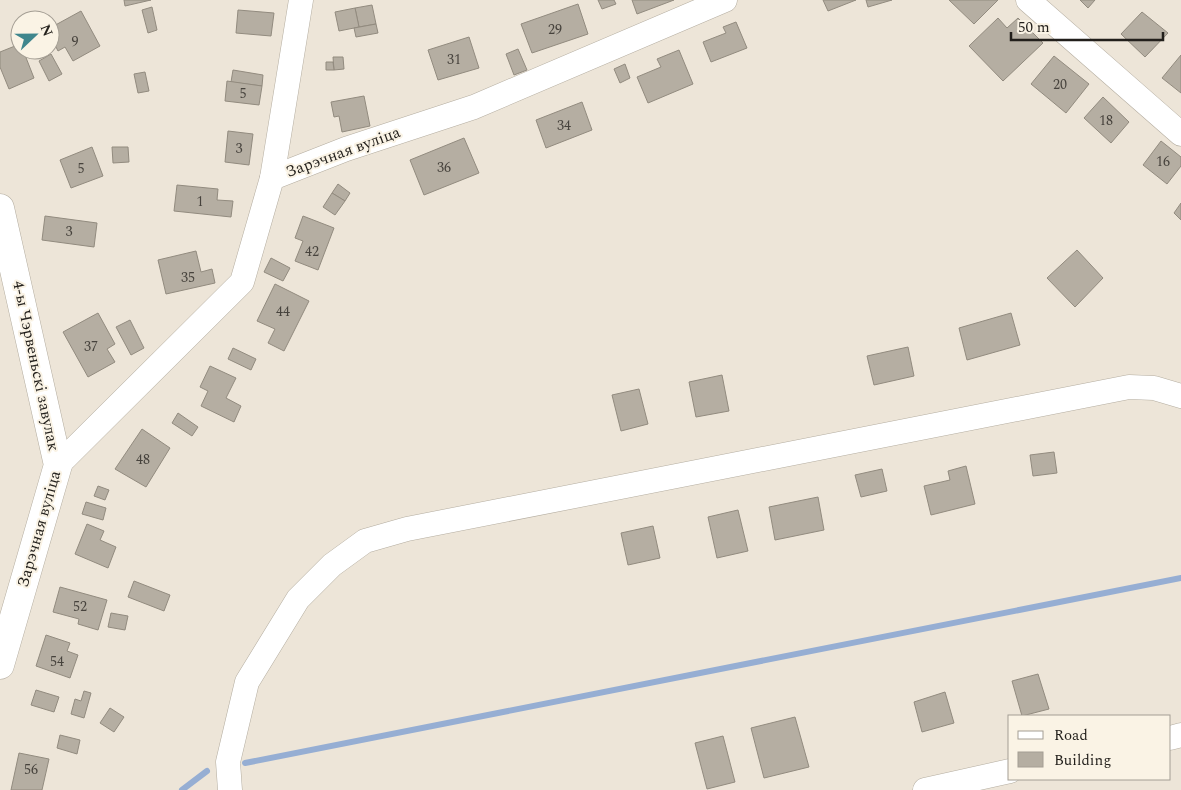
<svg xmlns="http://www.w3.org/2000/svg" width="1181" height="790" viewBox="0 0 1181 790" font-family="Spectral,serif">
<rect width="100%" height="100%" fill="#ede5d8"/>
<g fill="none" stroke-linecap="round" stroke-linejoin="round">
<g stroke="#96aed3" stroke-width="6">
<polyline points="245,763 1181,578"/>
<polyline points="182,790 207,771"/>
</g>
</g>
<g fill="#b5aea2" stroke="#928b7f">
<polygon points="124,0 151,0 125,6"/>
<polygon points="598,0 614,0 616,4 602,9"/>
<polygon points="632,0 674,0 637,14"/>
<polygon points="823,0 856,0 828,11"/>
<polygon points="866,0 892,0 868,7"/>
<polygon points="949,0 998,0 974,24"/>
<polygon points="1080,0 1095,0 1088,8"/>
<polygon points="578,4 588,34 532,53 521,24"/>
<polygon points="372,5 376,24 359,27 355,8"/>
<polygon points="152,7 157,30 148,33 142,10"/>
<polygon points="355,8 359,27 339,31 335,12"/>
<polygon points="238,10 274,13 271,36 236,33"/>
<polygon points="81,11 100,46 73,61 65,47 58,51 50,35 50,28"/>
<polygon points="1142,12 1168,33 1145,57 1121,34"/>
<polygon points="998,18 1007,28 1018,18 1043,43 1003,81 969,46"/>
<polygon points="736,22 747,48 711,62 703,42 726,33 723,27"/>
<polygon points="376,24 378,33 356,37 354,28"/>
<polygon points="469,37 479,68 438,80 428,50"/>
<polygon points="20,44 20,50 23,50 34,78 9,89 0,67 0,52"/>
<polygon points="518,49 527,70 514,75 506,54"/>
<polygon points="679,50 693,84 648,103 637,77 661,67 657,59"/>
<polygon points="51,54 62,74 49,81 39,61"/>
<polygon points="1181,55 1181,93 1162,78"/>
<polygon points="1054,56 1089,84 1066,113 1031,84"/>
<polygon points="333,57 343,57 344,69 334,70"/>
<polygon points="326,62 333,62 334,70 326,70"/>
<polygon points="625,64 630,78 620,83 614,69"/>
<polygon points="233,70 263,75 262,86 231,82"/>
<polygon points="145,72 149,91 138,93 134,74"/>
<polygon points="227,81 262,86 259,105 225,101"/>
<polygon points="364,96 370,126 342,132 339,116 334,117 331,102"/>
<polygon points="1103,97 1129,122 1111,143 1084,118"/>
<polygon points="582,102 592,130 546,148 536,120"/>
<polygon points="228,131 253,134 249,165 225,162"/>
<polygon points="464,138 479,173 424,195 410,160"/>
<polygon points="1161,141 1181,157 1181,166 1167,184 1143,165"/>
<polygon points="92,147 103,176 71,188 60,160"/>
<polygon points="112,147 128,147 129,162 113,163"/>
<polygon points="338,184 350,193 345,201 332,193"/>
<polygon points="177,185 218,189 217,200 233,201 231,217 174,211"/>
<polygon points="332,193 345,201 335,215 323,207"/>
<polygon points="1181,203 1181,220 1174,213"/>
<polygon points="45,216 97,223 94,247 42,240"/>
<polygon points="303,216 334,228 318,270 295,261 303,241 295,238"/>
<polygon points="1077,250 1103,278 1075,307 1047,278"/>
<polygon points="196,251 201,272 212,269 215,283 166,294 158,260"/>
<polygon points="271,258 290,268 283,281 264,272"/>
<polygon points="275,284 309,301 284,351 268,343 275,329 257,321"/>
<polygon points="98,313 115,344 107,349 115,362 88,377 63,332"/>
<polygon points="1011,313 1020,345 967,360 959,328"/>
<polygon points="130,320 144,348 131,355 116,327"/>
<polygon points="908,347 914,376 874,385 867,356"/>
<polygon points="233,348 256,359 251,370 228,359"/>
<polygon points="210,366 236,378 226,398 241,406 234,422 201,406 208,391 200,387"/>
<polygon points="722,375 729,411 696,417 689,382"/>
<polygon points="639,389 648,424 621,431 612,395"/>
<polygon points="178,413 198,427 192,436 172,423"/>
<polygon points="142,429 170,448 146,487 115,469"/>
<polygon points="1054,452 1057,473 1033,476 1030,455"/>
<polygon points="966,466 975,504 931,515 924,486 950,480 948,471"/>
<polygon points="882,469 887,491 861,497 855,475"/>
<polygon points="98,486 109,490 105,500 94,496"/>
<polygon points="818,497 824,530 775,540 769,507"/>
<polygon points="86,502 106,508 103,520 82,514"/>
<polygon points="738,510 748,551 717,558 708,517"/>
<polygon points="87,524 104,531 100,540 116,547 108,568 75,554"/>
<polygon points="653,526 660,558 628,565 621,533"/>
<polygon points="134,581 170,595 164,611 128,597"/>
<polygon points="60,587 107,600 98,630 78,624 79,619 53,612"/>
<polygon points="111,613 128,616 125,630 108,627"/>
<polygon points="46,635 70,643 67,651 78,655 70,678 36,666"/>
<polygon points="1038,674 1049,709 1022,716 1012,681"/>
<polygon points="36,690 59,697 54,712 31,705"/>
<polygon points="84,691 91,693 84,718 71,714 75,699 81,701"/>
<polygon points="945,692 954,723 922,732 914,702"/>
<polygon points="110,708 124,717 114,732 100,723"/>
<polygon points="795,717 809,767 764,778 751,728"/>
<polygon points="60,735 80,740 77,754 57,748"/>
<polygon points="723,736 735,782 707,789 695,743"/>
<polygon points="19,753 49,759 42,790 11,790"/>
</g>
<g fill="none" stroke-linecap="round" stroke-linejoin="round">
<defs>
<g id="minor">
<polyline points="1028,0 1181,134"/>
<polyline points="272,178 301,0"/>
<polyline points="58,465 242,282 272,178 346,149 474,107 725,0"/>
<polyline points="1170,738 1181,735"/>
<polyline points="230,790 228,762 247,682 298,599 332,565 365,541 407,529 1129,387 1154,388 1181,396"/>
<polyline points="925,790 1010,771"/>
</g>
<polyline id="tertiary" points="0,208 58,465 0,665"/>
</defs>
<use href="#minor" stroke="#b4ada0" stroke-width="25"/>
<use href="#tertiary" stroke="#b4ada0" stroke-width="29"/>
<use href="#minor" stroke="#fff" stroke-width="24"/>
<use href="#tertiary" stroke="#fff" stroke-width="28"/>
</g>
<g text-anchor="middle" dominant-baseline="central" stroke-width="4" stroke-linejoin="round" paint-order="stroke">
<g font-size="14" fill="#47433d">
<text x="555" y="29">29</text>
<text x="75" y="41">9</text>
<text x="454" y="59">31</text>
<text x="1060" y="84">20</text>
<text x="243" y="93">5</text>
<text x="1106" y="120">18</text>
<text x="564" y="125">34</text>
<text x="239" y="148">3</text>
<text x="1163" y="161">16</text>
<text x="444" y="167">36</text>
<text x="81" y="168">5</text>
<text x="200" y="201">1</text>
<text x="69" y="231">3</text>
<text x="312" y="251">42</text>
<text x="188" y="277">35</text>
<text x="283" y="311">44</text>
<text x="91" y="346">37</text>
<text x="143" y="459">48</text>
<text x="80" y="606">52</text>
<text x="57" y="661">54</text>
<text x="31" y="769">56</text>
</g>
<g font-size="16" fill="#221f1b" stroke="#faf3e5">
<text transform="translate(343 152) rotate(-20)">Зарэчная вуліца</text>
<text transform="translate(36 366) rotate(78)">4-ы Чэрвеньскі завулак</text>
<text transform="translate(39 529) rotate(-74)">Зарэчная вуліца</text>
</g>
</g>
<rect x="1008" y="715" width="162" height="65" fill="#faf3e5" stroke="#a49e94"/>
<rect x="1018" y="731" width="25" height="8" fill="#ffffff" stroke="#a49e94"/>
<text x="1054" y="740" font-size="15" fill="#221f1b">Road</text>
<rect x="1018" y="752" width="25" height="15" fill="#b5aea2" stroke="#a49e94"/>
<text x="1054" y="765" font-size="15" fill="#221f1b">Building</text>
<g transform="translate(35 35) rotate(68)"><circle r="24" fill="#faf3e5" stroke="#a49e94"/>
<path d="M0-4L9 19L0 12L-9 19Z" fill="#3f868d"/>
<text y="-8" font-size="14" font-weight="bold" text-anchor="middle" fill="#221f1b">N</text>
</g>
<path d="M1011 32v8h152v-8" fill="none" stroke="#221f1b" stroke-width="2.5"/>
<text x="1018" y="32" font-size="15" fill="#221f1b" stroke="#faf3e5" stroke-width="4" paint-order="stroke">50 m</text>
</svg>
